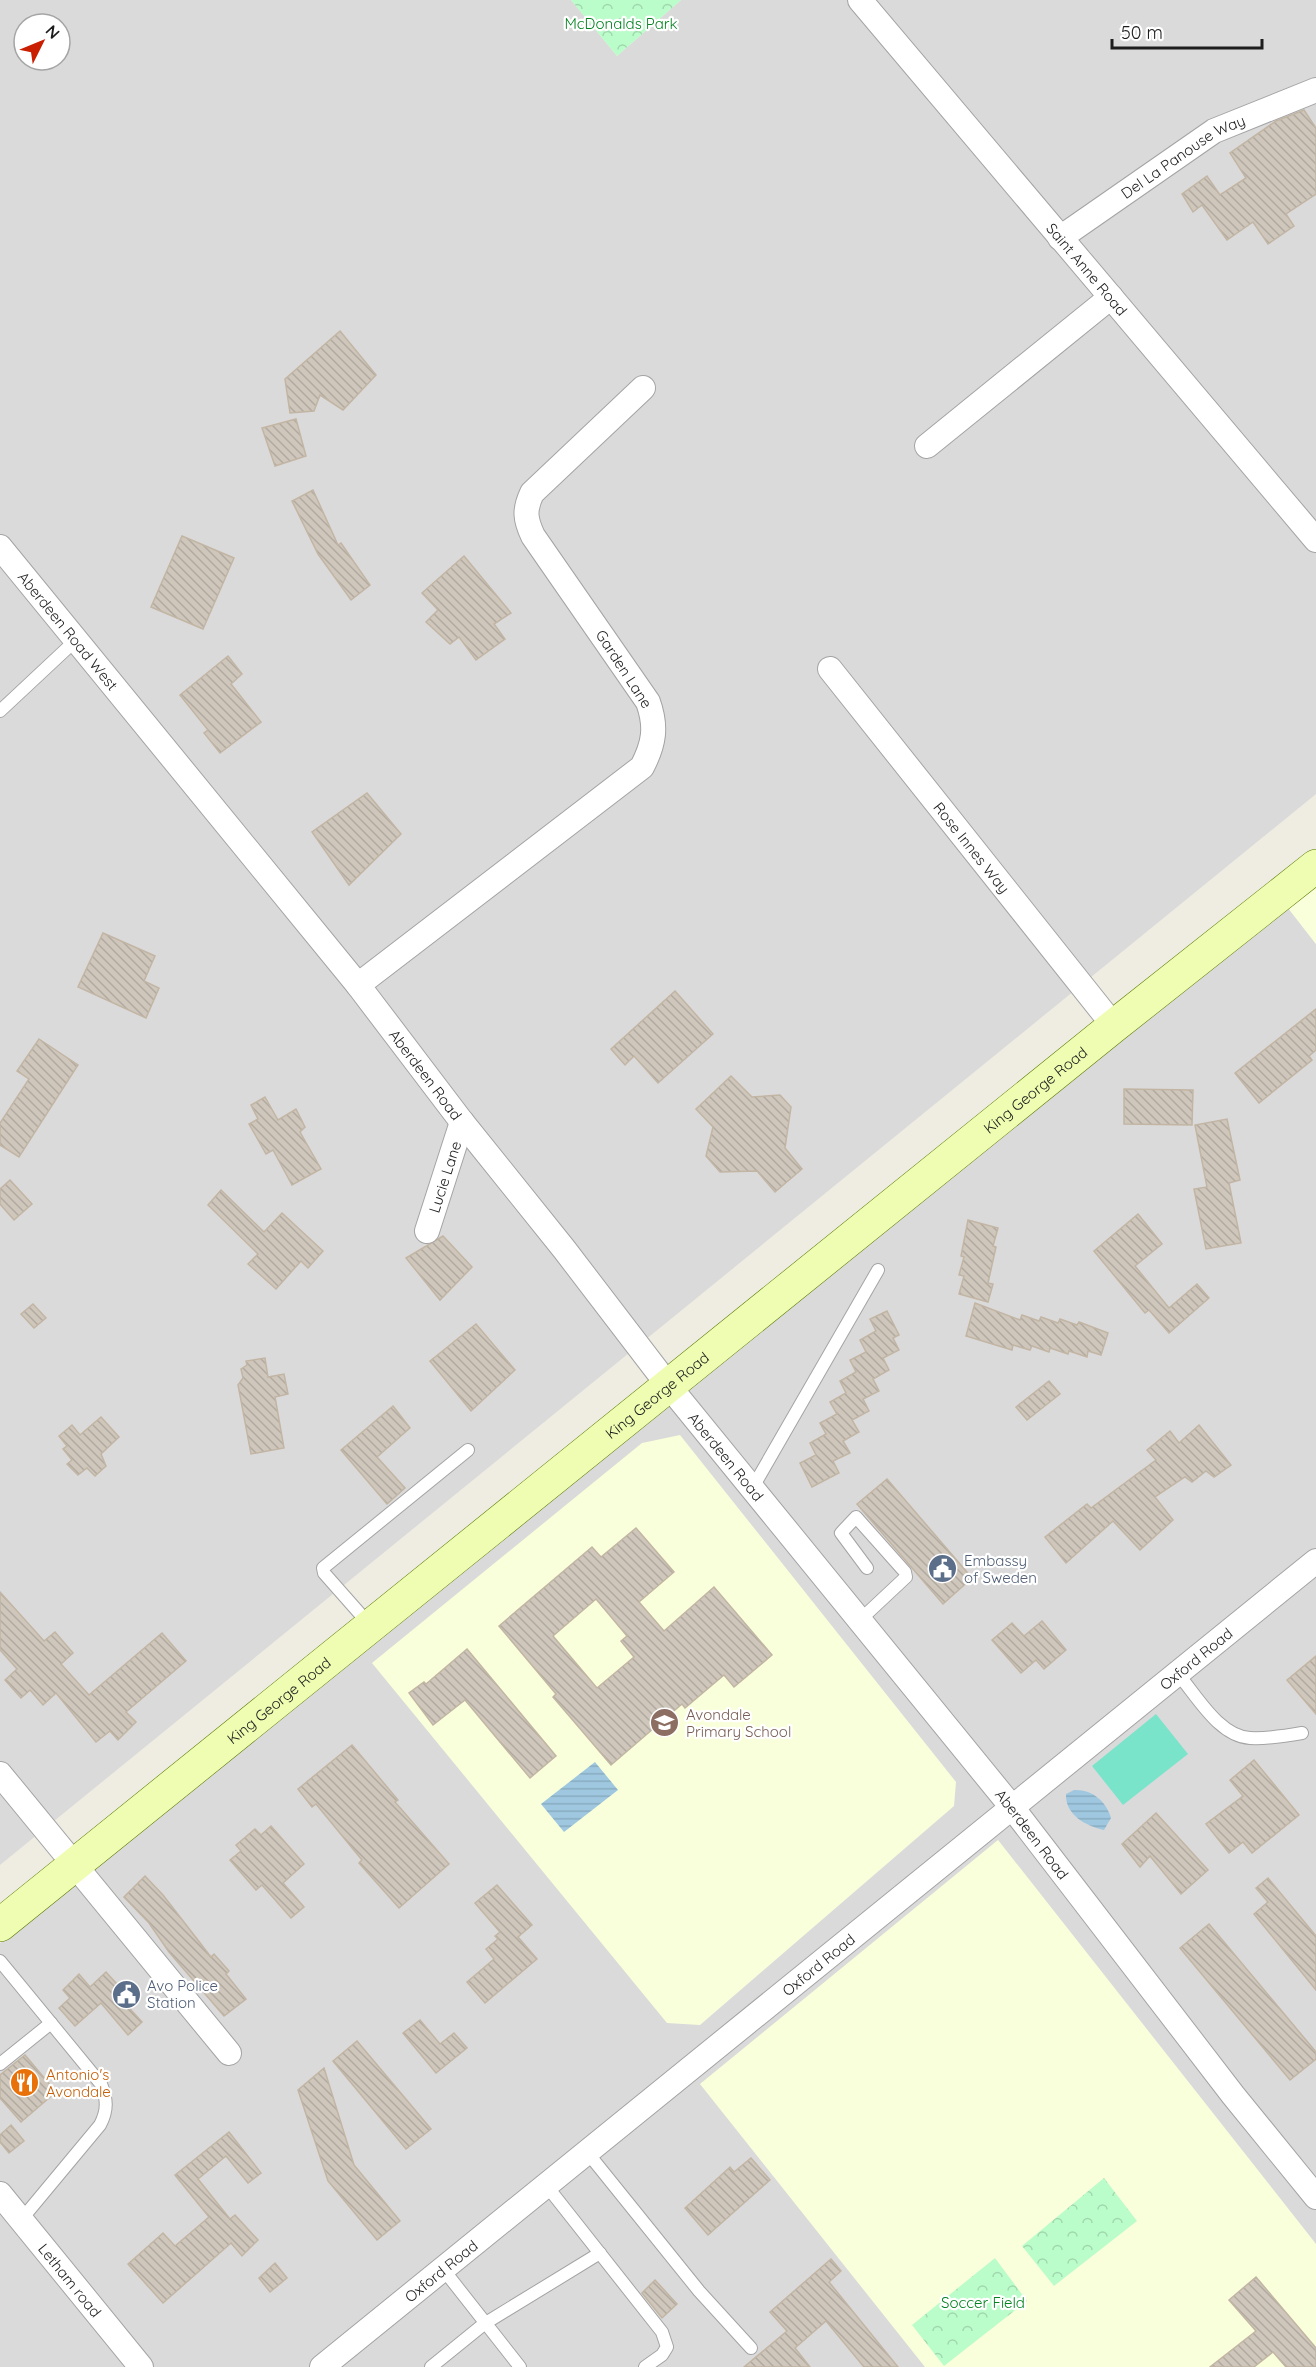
<svg xmlns="http://www.w3.org/2000/svg" width="1316" height="2367" viewBox="0 0 1316 2367" font-family="Quicksand,sans-serif">
<defs>
<pattern id="park-crowns" width="20" height="18" patternUnits="userSpaceOnUse" patternTransform="scale(1.5)"><rect width="20" height="18" fill="#bbfdca"/><path d="M2 6a3 3 0 1 1 6 0M12 15a3 3 0 1 1 6 0" fill="none" stroke="#a0d8ad"/></pattern>
<pattern id="water-rules" width="6" height="5" patternUnits="userSpaceOnUse" patternTransform="scale(1.5)"><rect width="6" height="5" fill="#9fc8e0"/><path d="M0 2.5h6" fill="none" stroke="#88abc0"/></pattern>
<pattern id="building-back-hatch" width="6" height="6" patternUnits="userSpaceOnUse" patternTransform="scale(1.5)"><rect width="6" height="6" fill="#cfc7bb"/><path d="M-1 5l2 2M0 0l6 6M5-1l2 2" fill="none" stroke="#b1aaa0"/></pattern>
</defs>
<rect width="100%" height="100%" fill="#efede2"/>
<g fill="#dbdada" fill-rule="evenodd">
<path d="M0,0H571L617,56L681,0H1316V794L0,1865ZM24,24H60V60H24Z"/>
<polygon points="1288,908 1316,944 1316,2367 0,2367 0,1943"/>
</g>
<g fill="#faffdb">
<polygon points="1316,886 1316,944 1288,908"/>
<polygon points="680,1435 956,1782 954,1806 700,2025 667,2023 372,1663 642,1443"/>
<polygon points="998,1840 1316,2244 1316,2367 925,2367 700,2084"/>
</g>
<g fill="url(#park-crowns)">
<polygon points="571,0 681,0 617,56"/>
<polygon points="1104,2178 1137,2221 1054,2286 1022,2246"/>
<polygon points="995,2258 1027,2301 944,2366 912,2325"/>
</g>
<polygon fill="#7ae4cb" points="1156,1714 1188,1754 1123,1805 1092,1766"/>
<g fill="url(#water-rules)">
<polygon points="595,1762 618,1790 564,1832 541,1804"/>
<path d="M1074,1790C1092,1789 1106,1801 1111,1818L1104,1830C1086,1826 1065,1815 1066,1794Z"/>
</g>
<g fill="url(#building-back-hatch)" stroke="#c2b5a4" stroke-width="1.5" fill-rule="evenodd">
<polygon points="1304,110 1316,128 1316,194 1286,214 1294,226 1268,244 1253,222 1227,240 1202,205 1193,212 1182,194 1207,176 1220,195 1246,178 1230,153 1276,121"/>
<polygon points="340,331 376,375 343,410 320,395 314,411 290,413 285,379"/>
<polygon points="296,419 306,456 275,466 262,428"/>
<polygon points="313,490 338,545 341,543 370,585 351,600 318,554 292,501"/>
<polygon points="182,536 234,558 203,629 151,607"/>
<polygon points="464,556 511,613 494,624 505,639 476,660 459,637 450,644 426,622 438,610 422,593"/>
<polygon points="228,656 242,674 231,684 261,722 220,753 204,733 208,730 180,695"/>
<polygon points="367,793 401,834 349,885 312,832"/>
<polygon points="103,933 155,956 144,981 159,988 146,1018 78,987"/>
<polygon points="675,991 713,1034 658,1083 634,1056 625,1065 611,1049"/>
<polygon points="1316,1009 1316,1050 1309,1056 1312,1060 1259,1103 1235,1073"/>
<polygon points="39,1039 78,1065 19,1157 0,1145 0,1123 29,1079 17,1071"/>
<polygon points="731,1076 752,1097 780,1095 791,1107 785,1148 802,1169 775,1192 757,1171 720,1172 706,1156 713,1127 696,1109"/>
<polygon points="1124,1089 1193,1090 1192,1125 1124,1124"/>
<polygon points="265,1097 278,1120 296,1109 305,1127 300,1132 321,1169 292,1185 273,1150 266,1154 249,1124 258,1119 251,1105"/>
<polygon points="1227,1119 1240,1180 1229,1183 1241,1243 1206,1249 1194,1189 1207,1187 1195,1125"/>
<polygon points="10,1180 32,1204 14,1220 0,1204 0,1189"/>
<polygon points="221,1190 264,1232 282,1213 323,1251 308,1268 301,1261 276,1289 248,1264 258,1254 208,1205"/>
<polygon points="1138,1214 1162,1244 1135,1266 1169,1308 1197,1284 1209,1298 1169,1333 1149,1310 1145,1313 1094,1251"/>
<polygon points="968,1220 998,1228 993,1246 996,1247 988,1283 993,1284 988,1302 959,1294 964,1276 959,1275 964,1257 961,1256"/>
<polygon points="443,1236 472,1267 440,1300 406,1258"/>
<polygon points="975,1303 1020,1320 1022,1315 1039,1321 1041,1317 1058,1323 1060,1319 1077,1325 1079,1322 1108,1333 1101,1355 1088,1351 1087,1357 1069,1351 1068,1354 1050,1348 1049,1352 1032,1346 1030,1350 1013,1345 1012,1350 966,1336"/>
<polygon points="33,1304 46,1318 34,1328 21,1314"/>
<polygon points="887,1311 899,1335 893,1338 899,1350 883,1358 889,1370 873,1379 879,1391 863,1399 869,1411 852,1420 859,1432 843,1441 850,1453 833,1461 839,1473 812,1487 800,1463 816,1455 810,1443 826,1434 820,1423 837,1414 830,1402 846,1393 840,1381 856,1372 850,1360 866,1352 860,1340 876,1331 870,1319"/>
<polygon points="476,1324 515,1370 471,1411 430,1361"/>
<polygon points="265,1358 268,1377 284,1374 288,1394 275,1397 284,1448 251,1454 238,1385 243,1378 241,1369 247,1365 246,1361"/>
<polygon points="1049,1381 1060,1394 1027,1420 1016,1407"/>
<polygon points="393,1406 410,1428 377,1457 405,1488 387,1504 341,1450"/>
<polygon points="101,1417 119,1437 101,1454 106,1466 95,1476 87,1468 78,1475 67,1464 72,1460 63,1449 67,1446 59,1436 72,1425 80,1435"/>
<polygon points="1199,1425 1231,1465 1214,1477 1206,1471 1192,1482 1185,1477 1155,1497 1173,1520 1140,1550 1113,1521 1066,1563 1045,1537 1087,1504 1091,1508 1156,1460 1147,1450 1170,1431 1179,1443"/>
<polygon points="887,1479 972,1578 943,1604 857,1504"/>
<path d="M636,1528L674,1572L639,1602L664,1631L714,1587L772,1655L734,1687L724,1675L685,1708L682,1704L611,1765L553,1697L556,1694L499,1626L592,1547L601,1557ZM596,1599L627,1636L621,1641L634,1657L597,1688L553,1636Z"/>
<polygon points="0,1592 44,1641 55,1632 73,1653 61,1664 89,1695 162,1633 186,1661 126,1712 136,1722 118,1740 110,1731 96,1742 56,1693 43,1705 30,1690 21,1698 5,1680 17,1669 0,1650"/>
<polygon points="1042,1621 1066,1650 1044,1669 1036,1660 1021,1673 992,1640 1012,1623 1024,1636"/>
<polygon points="467,1649 556,1756 530,1778 465,1700 433,1725 409,1693 424,1682 426,1684"/>
<polygon points="1316,1656 1316,1714 1287,1680"/>
<polygon points="352,1745 398,1800 395,1802 449,1864 399,1908 359,1863 362,1860 316,1804 312,1807 298,1789"/>
<polygon points="1254,1760 1299,1815 1252,1853 1243,1842 1229,1853 1206,1824 1243,1796 1230,1780"/>
<polygon points="1156,1813 1208,1870 1181,1894 1150,1856 1140,1867 1122,1844"/>
<polygon points="271,1826 304,1864 283,1883 304,1907 291,1918 262,1885 256,1890 230,1860 241,1851 236,1845 255,1829 261,1835"/>
<polygon points="145,1876 163,1895 211,1957 214,1954 229,1971 226,1974 246,1999 224,2016 169,1952 149,1923 124,1897"/>
<polygon points="1268,1878 1316,1936 1316,1990 1254,1914 1268,1902 1256,1888"/>
<polygon points="497,1885 532,1925 518,1937 537,1959 485,2003 467,1982 494,1959 486,1949 498,1939 495,1936 500,1932 475,1903"/>
<polygon points="1209,1924 1316,2052 1316,2059 1290,2080 1180,1948"/>
<polygon points="106,1972 126,1994 121,1999 142,2022 128,2035 101,2003 75,2026 59,2008 70,1998 63,1990 79,1974 90,1987"/>
<polygon points="420,2020 440,2044 454,2033 467,2048 436,2073 403,2033"/>
<polygon points="357,2041 431,2129 406,2149 333,2061"/>
<polygon points="25,2055 56,2092 21,2122 0,2098 0,2075"/>
<polygon points="324,2068 354,2165 400,2221 377,2240 328,2181 298,2090"/>
<polygon points="11,2125 24,2141 9,2153 0,2142 0,2135"/>
<polygon points="229,2132 261,2173 248,2183 226,2156 198,2179 230,2219 235,2215 258,2240 242,2256 231,2243 163,2303 128,2264 163,2233 175,2246 209,2217 175,2175"/>
<polygon points="751,2158 770,2180 708,2235 685,2208 730,2167 734,2172"/>
<polygon points="831,2259 841,2271 829,2282 898,2367 864,2367 826,2321 795,2348 810,2367 744,2367 787,2331 770,2312"/>
<polygon points="275,2263 287,2278 270,2292 259,2278"/>
<polygon points="1256,2277 1316,2348 1316,2367 1286,2367 1273,2352 1254,2367 1210,2367 1256,2331 1229,2300"/>
<polygon points="655,2280 677,2304 662,2318 642,2293"/>
</g>
<g fill="none" stroke-linecap="round" stroke-linejoin="round">
<defs>
<g id="lane">
<polyline points="0,711 76,640"/>
<polyline points="753,1487 878,1270"/>
<polyline points="860,1620 906,1577 905,1572 856,1517 841,1533 867,1568"/>
<polyline points="369,1624 324,1573 323,1568 468,1450"/>
<path d="M1177,1673C1196,1694 1218,1736 1250,1738C1267,1739 1285,1736 1302,1733"/>
<path d="M0,1961L101,2084C107,2099 108,2110 100,2125L21,2220"/>
<polyline points="0,2064 51,2023"/>
<polyline points="587,2152 699,2291 751,2348"/>
<polyline points="546,2185 662,2332 667,2347 662,2355 645,2367"/>
<polyline points="443,2269 520,2367"/>
<polyline points="431,2367 484,2324 600,2253"/>
</g>
<g id="street">
<path id="s1" d="M860,0L1316,540"/>
<path id="s2" d="M1060,238L1214,131L1316,90"/>
<polyline points="927,446 1111,297"/>
<path id="s3" d="M0,547L358,985L462,1122L564,1249L668,1385L1011,1806L1233,2095L1316,2197"/>
<path id="s4" d="M830,669L1114,1026"/>
<path d="M358,985L642,767C654,744 657,727 648,702L533,536C525,519 524,510 532,493L643,388"/>
<path id="s5" d="M427,1231L462,1122"/>
<polyline points="0,1774 229,2053"/>
<path id="s6" d="M0,2194L141,2367"/>
<path id="s7" d="M322,2367L1316,1561"/>
</g>
<g id="secondary">
<path id="s8" d="M0,1925L1114,1026L1316,866"/>
</g>
</defs>
<use href="#lane" stroke="#a4a4a4" stroke-width="14"/>
<use href="#street" stroke="#a4a4a4" stroke-width="26"/>
<use href="#secondary" stroke="#597800" stroke-width="34"/>
<use href="#lane" stroke="#fff" stroke-width="12"/>
<use href="#street" stroke="#fff" stroke-width="24"/>
<use href="#secondary" stroke="#eefdb2" stroke-width="33"/>
</g>
<defs>
<symbol id="civic-disc" viewBox="-11 -11 22 22"><circle r="9.5" fill="#5c6f8a" stroke="#fff"/><path d="M-.6-6.5H3V-4.5H.6V-3L4-1V1h2V6H-6V1h2V-1L-.6-3ZM-1.2 2.5V6h2.4V2.5Z" fill="#fff"/></symbol>
<symbol id="school-disc" viewBox="-11 -11 22 22"><circle r="9.5" fill="#8d6e63" stroke="#fff"/><path d="M0-5L7-2L0 1L-7-2ZM-4 1L0 2.5L4 1V4Q0 6-4 4Z" fill="#fff"/></symbol>
<symbol id="restaurant-disc" viewBox="-11 -11 22 22"><circle r="9.5" fill="#e8710a" stroke="#fff"/><path d="M-5-6h1v4h1v-4h1v4h1v-4h1v5L-1.5 .5V6h-2V.5L-5-1ZM5-6V6H3V1.5H1.5Q1.5-4 5-6Z" fill="#fff"/></symbol>
</defs>
<g fill-rule="evenodd">
<use href="#civic-disc" x="926" y="1552" width="33" height="33"/>
<use href="#school-disc" x="648" y="1706" width="33" height="33"/>
<use href="#civic-disc" x="110" y="1978" width="33" height="33"/>
<use href="#restaurant-disc" x="8" y="2066" width="33" height="33"/>
</g>
<g text-anchor="middle" dominant-baseline="central" stroke-width="4.5" stroke-linejoin="round" paint-order="stroke">
<g font-size="15" fill="#048221" stroke="#fff">
<text x="621" y="23">McDonalds Park</text>
<text x="983" y="2302">Soccer Field</text>
</g>
<g font-size="15" fill="#1d1d1d" stroke="#fff">
<text stroke="none"><textPath href="#s2" startOffset="148">Del La Panouse Way</textPath></text>
<text stroke="none"><textPath href="#s1" startOffset="352">Saint Anne Road</textPath></text>
<text stroke="none"><textPath href="#s3" startOffset="108">Aberdeen Road West</textPath></text>
<text transform="translate(624 669) rotate(57)">Garden Lane</text>
<text stroke="none"><textPath href="#s4" startOffset="228">Rose Innes Way</textPath></text>
<text stroke="none"><textPath href="#s3" startOffset="678">Aberdeen Road</textPath></text>
<text stroke="none"><textPath href="#s8" startOffset="1330">King George Road</textPath></text>
<text stroke="none"><textPath href="#s5" startOffset="57">Lucie Lane</textPath></text>
<text stroke="none"><textPath href="#s8" startOffset="844">King George Road</textPath></text>
<text stroke="none"><textPath href="#s3" startOffset="1164">Aberdeen Road</textPath></text>
<text stroke="none"><textPath href="#s7" startOffset="1125">Oxford Road</textPath></text>
<text stroke="none"><textPath href="#s8" startOffset="358">King George Road</textPath></text>
<text stroke="none"><textPath href="#s3" startOffset="1650">Aberdeen Road</textPath></text>
<text stroke="none"><textPath href="#s7" startOffset="639">Oxford Road</textPath></text>
<text stroke="none"><textPath href="#s7" startOffset="153">Oxford Road</textPath></text>
<text stroke="none"><textPath href="#s6" startOffset="111">Letham road</textPath></text>
</g>
<g font-size="15" fill="#4e5e75" stroke="#fff" text-anchor="start">
<text x="964" y="1560">Embassy<tspan x="964" dy="17">of Sweden</tspan></text>
<text x="147" y="1985">Avo Police<tspan x="147" dy="17">Station</tspan></text>
</g>
<g font-size="15" fill="#785e54" stroke="#fff" text-anchor="start">
<text x="686" y="1714">Avondale<tspan x="686" dy="17">Primary School</tspan></text>
</g>
<g font-size="15" fill="#c56008" stroke="#fff" text-anchor="start">
<text x="46" y="2074">Antonio's<tspan x="46" dy="17">Avondale</tspan></text>
</g>
</g>
<g transform="translate(42 42) rotate(47)"><circle r="28" fill="#ffffff" stroke="#a5a5a5" stroke-width="1.5"/>
<path d="M0-4.5L10 22L0 15L-10 22Z" fill="#ca1e00"/>
<text y="-9" font-size="16" font-weight="bold" text-anchor="middle" fill="#1d1d1d">N</text>
</g>
<path d="M1112 39v9h150v-9" fill="none" stroke="#1d1d1d" stroke-width="3"/>
<text x="1121" y="39" font-size="18" fill="#1d1d1d" stroke="#ffffff" stroke-width="4.5" paint-order="stroke">50 m</text>
</svg>
